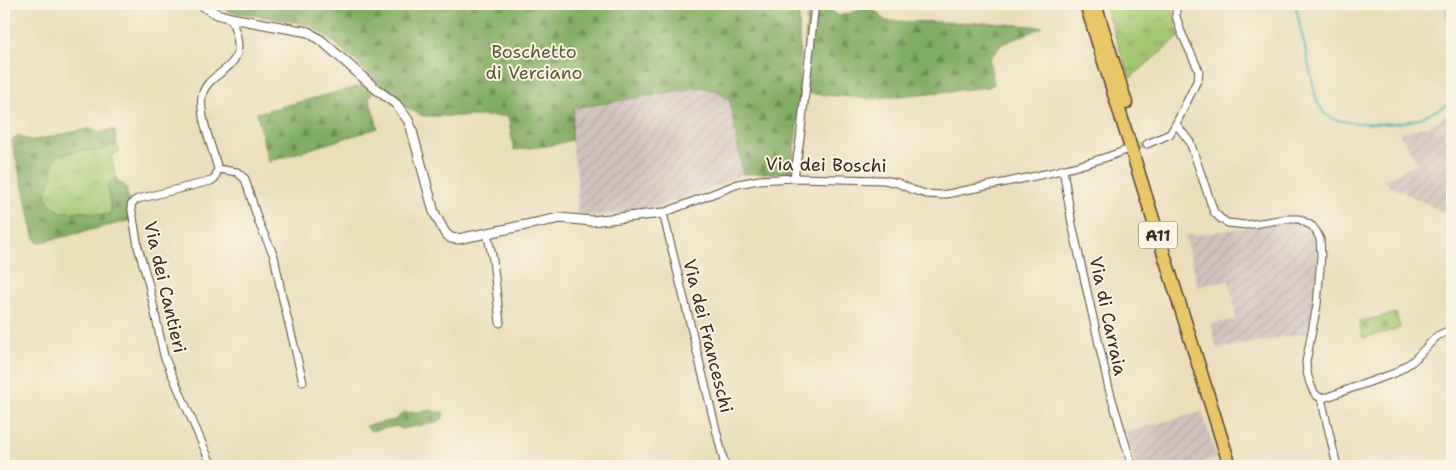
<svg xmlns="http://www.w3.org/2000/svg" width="1456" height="470" viewBox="0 0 1456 470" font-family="'Shantell Sans',sans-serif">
<defs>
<pattern id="industrial-furrows" width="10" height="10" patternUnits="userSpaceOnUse" patternTransform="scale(1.25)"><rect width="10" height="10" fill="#d0c0bc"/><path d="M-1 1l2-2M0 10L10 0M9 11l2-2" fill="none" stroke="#b4a5a1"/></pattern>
<pattern id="grass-tufts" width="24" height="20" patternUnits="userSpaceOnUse" patternTransform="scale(1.25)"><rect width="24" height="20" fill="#a2c771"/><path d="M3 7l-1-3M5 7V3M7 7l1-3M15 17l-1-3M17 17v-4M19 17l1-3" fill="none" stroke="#85a25c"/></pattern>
<pattern id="forest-firs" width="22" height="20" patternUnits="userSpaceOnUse" patternTransform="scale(1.25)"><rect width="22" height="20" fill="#81ac63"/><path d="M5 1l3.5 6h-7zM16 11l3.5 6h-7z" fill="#6b8c51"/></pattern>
<pattern id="cemetery-stones" width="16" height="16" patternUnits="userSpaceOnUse" patternTransform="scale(1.25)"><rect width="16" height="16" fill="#a2c771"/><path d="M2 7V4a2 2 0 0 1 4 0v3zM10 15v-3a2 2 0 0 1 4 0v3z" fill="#85a25c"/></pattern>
</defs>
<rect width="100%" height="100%" fill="#fcf5e5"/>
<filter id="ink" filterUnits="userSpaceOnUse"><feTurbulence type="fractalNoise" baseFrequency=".02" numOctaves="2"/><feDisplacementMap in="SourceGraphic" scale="10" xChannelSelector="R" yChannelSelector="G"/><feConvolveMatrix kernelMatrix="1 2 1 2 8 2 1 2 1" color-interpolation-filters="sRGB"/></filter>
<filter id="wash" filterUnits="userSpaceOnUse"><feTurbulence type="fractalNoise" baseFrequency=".0096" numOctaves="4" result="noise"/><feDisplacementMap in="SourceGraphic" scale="20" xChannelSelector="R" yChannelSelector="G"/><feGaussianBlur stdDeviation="1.12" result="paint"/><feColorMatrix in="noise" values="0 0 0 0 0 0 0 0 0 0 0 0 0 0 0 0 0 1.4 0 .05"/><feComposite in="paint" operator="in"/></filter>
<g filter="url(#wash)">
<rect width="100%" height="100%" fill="#ebdebb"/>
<g fill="url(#industrial-furrows)">
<polygon points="1443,4 1452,4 1452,35 1447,20"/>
<polygon points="701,87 718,91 730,101 743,174 697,194 646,210 593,216 577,214 577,173 571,140 573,108"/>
<polygon points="1452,112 1452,208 1442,212 1389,185 1383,180 1418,163 1399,133 1428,126"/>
<polygon points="1296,221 1309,228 1316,241 1317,264 1314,302 1307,333 1217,349 1211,324 1234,320 1236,314 1229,281 1198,286 1185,236"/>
<polygon points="1202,412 1217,459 1185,466 1135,466 1126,432"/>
</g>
<g fill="url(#grass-tufts)" stroke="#6e7848">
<polygon points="1104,4 1172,4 1173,12 1179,37 1130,78"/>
<polygon points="117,144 119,152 111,156 116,177 110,182 108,188 111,212 110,214 104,215 86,212 62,212 55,208 48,201 45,192 52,176 52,165 59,155 82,150 99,151"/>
</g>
<g fill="url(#forest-firs)" stroke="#5e6b40">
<polygon points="217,4 778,4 799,16 800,93 792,172 743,174 730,101 718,91 701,87 574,108 571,140 553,145 514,150 508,116 423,116 405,107 335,43 310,25 273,18 230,12"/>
<polygon points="821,6 825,6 839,16 868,8 878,13 885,21 995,23 1043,27 1002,44 989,59 994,84 989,87 871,99 802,93 807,17"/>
<polygon points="366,83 372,93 369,98 378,128 268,162 257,113 365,85"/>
<polygon points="92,128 99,133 114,129 117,144 99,151 82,150 59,155 52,165 52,176 46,192 48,201 55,208 62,212 86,212 104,215 109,214 111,211 108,188 110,182 116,177 118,181 126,187 131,220 38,243 35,239 12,141 18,135 28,140 35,140"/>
<polygon points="433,410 435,412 444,412 443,418 437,422 402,429 397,426 370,431 366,426 395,420 403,413"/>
</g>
<polygon fill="url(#cemetery-stones)" stroke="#6e7848" points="1396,313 1400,328 1363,338 1359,322"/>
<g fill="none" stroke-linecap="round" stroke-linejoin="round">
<path stroke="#3caeb4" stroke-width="2" d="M1294,4L1296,7L1317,102C1320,106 1323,112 1326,115C1340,126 1397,125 1414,120C1428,116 1440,109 1452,102"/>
</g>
</g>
<g filter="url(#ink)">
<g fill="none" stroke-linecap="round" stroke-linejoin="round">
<polyline stroke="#c8ba9c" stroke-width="7" stroke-dasharray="7 3.5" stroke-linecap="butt" points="1129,149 1147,144"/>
<defs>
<g id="minor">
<path d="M1176,124L1190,142L1214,212L1221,219L1228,223L1246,225L1286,219H1299L1312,226L1316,231L1320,239L1321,256L1317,305L1306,362C1306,370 1311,394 1319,397C1322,398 1324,397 1327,397L1395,373L1413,361L1437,336L1452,329"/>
<polyline points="1147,144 1170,134 1176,124 1198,79 1199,71 1181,32 1176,16 1176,4"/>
<polyline points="218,169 237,172 245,179 259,223 274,256 282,296 303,382"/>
<polyline points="1063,169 1072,224 1109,389 1132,466"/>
<polyline points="794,178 800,139 815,4"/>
<polyline points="487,233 493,260 500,323"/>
<polyline points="1321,398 1337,466"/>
<path d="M212,466L164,356L149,285L138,247L131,205L134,201L138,199L211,181L215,178L218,169C213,150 199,116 202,97C205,73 239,72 238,45C238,36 234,27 231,18"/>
<path d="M725,466L663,213L738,184L759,180L794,178L884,180L898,183L913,190L926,194L942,195C1003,182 1066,173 1124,151"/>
</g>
<polyline id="tertiary" points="200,4 217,14 231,18 308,32 322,41 376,89 396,104 408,120 411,127 434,212 445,233 451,238 458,239 560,218 592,221 663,213"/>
<g id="motorway">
<polyline points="1086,4 1230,466"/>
<polyline points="1095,4 1126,103"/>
</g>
</defs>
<use href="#minor" stroke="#554536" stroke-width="9"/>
<use href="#tertiary" stroke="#554536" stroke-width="11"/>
<use href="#motorway" stroke="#554536" stroke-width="15"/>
<use href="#minor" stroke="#fff" stroke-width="7"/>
<use href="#tertiary" stroke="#fff" stroke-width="9"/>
<use href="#motorway" stroke="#e9c769" stroke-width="12"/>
</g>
</g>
<g text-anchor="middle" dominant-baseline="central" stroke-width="4" stroke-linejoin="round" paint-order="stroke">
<rect fill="#fcf5e5" stroke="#75675a" stroke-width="1" x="1139" y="221.5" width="38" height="27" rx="4"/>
<g font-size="16" font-weight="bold" fill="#3b2a1e">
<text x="1158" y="235">A11</text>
</g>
<g font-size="18" fill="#5a5937" stroke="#fcf5e5">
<text x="534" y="52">Boschetto<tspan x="534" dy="21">di Verciano</tspan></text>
</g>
<g font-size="18" fill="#3b2a1e" stroke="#fcf5e5">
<text transform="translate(826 165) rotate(1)">Via dei Boschi</text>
<text transform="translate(165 287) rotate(77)">Via dei Cantieri</text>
<text transform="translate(1108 316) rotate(78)">Via di Carraia</text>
<text transform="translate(708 336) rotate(76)">Via dei Franceschi</text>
</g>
</g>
<rect width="1456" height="470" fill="none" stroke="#fcf5e5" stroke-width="20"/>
</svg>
